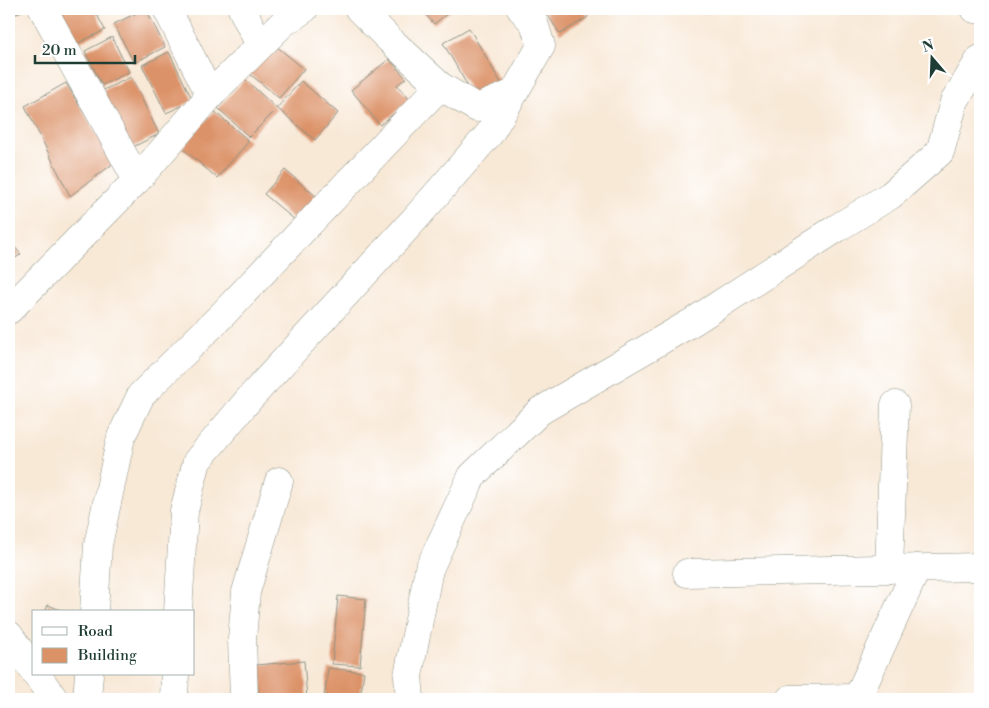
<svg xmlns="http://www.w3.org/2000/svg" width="989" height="708" viewBox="0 0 989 708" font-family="'Libre Bodoni',serif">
<rect width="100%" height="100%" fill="#fff"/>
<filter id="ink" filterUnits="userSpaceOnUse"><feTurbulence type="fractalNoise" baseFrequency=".02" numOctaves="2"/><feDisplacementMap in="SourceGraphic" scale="10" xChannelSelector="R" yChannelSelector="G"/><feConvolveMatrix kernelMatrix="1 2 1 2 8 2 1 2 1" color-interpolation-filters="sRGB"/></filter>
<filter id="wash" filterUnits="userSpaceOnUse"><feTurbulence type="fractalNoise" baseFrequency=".0096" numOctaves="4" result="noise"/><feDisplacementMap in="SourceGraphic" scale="20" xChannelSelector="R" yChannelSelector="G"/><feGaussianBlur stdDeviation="1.12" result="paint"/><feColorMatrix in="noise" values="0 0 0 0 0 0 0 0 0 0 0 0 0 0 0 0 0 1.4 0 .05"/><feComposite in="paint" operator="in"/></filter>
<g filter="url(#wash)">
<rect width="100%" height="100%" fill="#f8e8d6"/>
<g id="blocks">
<g fill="#dc9267">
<polygon points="9,9 25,9 9,18"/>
<polygon points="59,9 94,9 105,30 76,44"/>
<polygon points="145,9 146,9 165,47 134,63 114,24"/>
<polygon points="421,9 453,9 434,24"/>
<polygon points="544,9 583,9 588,17 560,34"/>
<polygon points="469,28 504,88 478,104 443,43"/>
<polygon points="112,37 129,72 102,85 85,51"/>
<polygon points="275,45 304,69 279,98 250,74"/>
<polygon points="169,52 193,101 166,113 142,65"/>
<polygon points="389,59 406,78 397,85 410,100 380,125 351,90"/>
<polygon points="131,77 159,134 125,151 97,93"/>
<polygon points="245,79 277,109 249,137 218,108"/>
<polygon points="301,81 338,113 315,140 277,108"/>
<polygon points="66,83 114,163 70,196 25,106"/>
<polygon points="214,111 249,141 217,178 182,148"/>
<polygon points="285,170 317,197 296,221 264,194"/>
<polygon points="9,241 21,254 9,263"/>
<polygon points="338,596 366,599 360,666 332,664"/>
<polygon points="48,605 66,612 45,612"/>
<polygon points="304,661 307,699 259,699 256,665"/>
<polygon points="328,668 364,672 360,699 324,699"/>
</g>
</g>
</g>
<g filter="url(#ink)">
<use href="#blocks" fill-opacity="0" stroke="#8c9285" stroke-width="1"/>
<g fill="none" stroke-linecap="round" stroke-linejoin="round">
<defs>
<g id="street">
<polyline points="43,9 137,180"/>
<polyline points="167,9 210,95"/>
<polyline points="242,9 260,45"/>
<polyline points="359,9 390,40 440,86 477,108 514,93 541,46 534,23 521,9"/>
<polyline points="975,9 980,9"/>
<polyline points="9,310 137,180 215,90 283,23 304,9"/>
<polyline points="889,569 895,405"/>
<polyline points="687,573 980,567"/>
<polyline points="94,612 98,545 121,437 141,395 223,314 440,86"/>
<polyline points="178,612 184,511 197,461 250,398 414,220 490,133 514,93"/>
<polyline points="9,635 34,671"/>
<polyline points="36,674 54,699"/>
<polyline points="87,699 89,674"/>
<polyline points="174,699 175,674"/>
<polyline points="244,699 242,639 246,592 279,481"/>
<polyline points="410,699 408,676 429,569 472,476 540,411 694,321 837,228 891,195 940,152 954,102 980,59"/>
<polyline points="790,699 858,698"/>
<polyline points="857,699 917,568"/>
</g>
</defs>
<use href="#street" stroke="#8c9285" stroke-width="29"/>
<use href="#street" stroke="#fff" stroke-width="28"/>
</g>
</g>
<rect width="989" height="708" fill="none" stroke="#fff" stroke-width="30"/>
<rect x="32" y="610" width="162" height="65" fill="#ffffff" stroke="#a5b1ae"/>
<rect x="42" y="627" width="25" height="8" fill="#ffffff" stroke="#a5b1ae"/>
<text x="78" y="636" font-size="15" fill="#1f3d34">Road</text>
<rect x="42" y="648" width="25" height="15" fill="#dc9267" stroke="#a5b1ae"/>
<text x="78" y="660" font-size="15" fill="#1f3d34">Building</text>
<g transform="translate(932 58) rotate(341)" stroke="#ffffff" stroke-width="4" paint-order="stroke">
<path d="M0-4L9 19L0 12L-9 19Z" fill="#1f3d34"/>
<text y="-8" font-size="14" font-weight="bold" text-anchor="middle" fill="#1f3d34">N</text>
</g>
<path d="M35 55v8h100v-8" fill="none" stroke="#1f3d34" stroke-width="2.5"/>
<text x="42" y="55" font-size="15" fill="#1f3d34" stroke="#ffffff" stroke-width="4" paint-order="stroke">20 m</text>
</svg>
